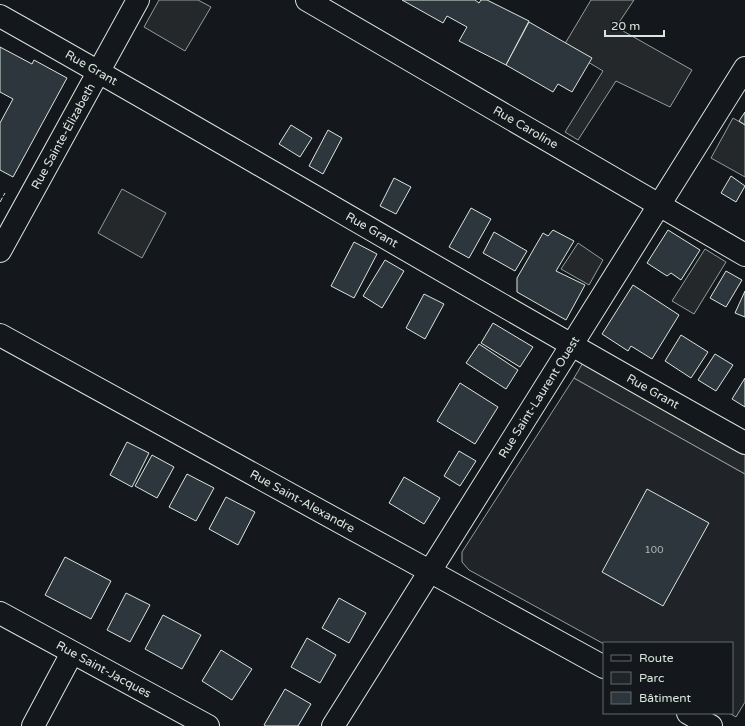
<svg xmlns="http://www.w3.org/2000/svg" width="745" height="726" viewBox="0 0 745 726" font-family="'Varela Round',sans-serif">
<rect width="100%" height="100%" fill="#14181c"/>
<polygon fill="#202428" stroke="#939e99" points="574,378 745,474 745,702 736,717 729,713 732,713 732,643 604,644 469,570 462,562 462,552"/>
<g fill="#24282b" stroke="#939e99">
<polygon points="159,0 198,0 211,7 185,51 144,27"/>
<polygon points="591,0 634,0 616,27 692,70 670,107 616,81 578,140 565,132 603,71 563,47"/>
<polygon points="733,118 745,125 745,177 711,158"/>
<polygon points="122,189 166,213 142,258 98,233"/>
<polygon points="578,243 603,260 589,285 561,269"/>
<polygon points="705,249 726,262 694,314 672,301"/>
<polygon points="587,356 745,445 745,474 574,378"/>
</g>
<g fill="#2c363c" stroke="#d8e6dc">
<polygon points="402,0 475,0 479,3 481,0 487,0 529,21 506,65 459,41 467,27 447,16 443,23"/>
<polygon points="529,22 592,58 572,92 558,84 553,92 506,65"/>
<polygon points="0,47 32,64 34,60 67,78 13,177 0,170 0,123 13,99 0,92"/>
<polygon points="745,112 745,125 739,121"/>
<polygon points="291,125 312,138 300,157 279,144"/>
<polygon points="328,130 342,138 323,174 309,166"/>
<polygon points="731,176 745,186 736,202 721,193"/>
<polygon points="394,178 411,187 396,214 380,206"/>
<polygon points="471,208 491,219 469,258 449,247"/>
<polygon points="553,230 574,241 556,271 585,285 566,320 517,292 517,278 543,233 548,236"/>
<polygon points="668,230 700,250 681,280 671,273 667,276 647,263"/>
<polygon points="494,232 527,251 515,271 483,253"/>
<polygon points="354,242 377,254 354,298 331,286"/>
<polygon points="385,260 404,271 382,308 363,296"/>
<polygon points="726,271 742,280 726,307 710,298"/>
<polygon points="633,285 679,315 652,359 631,346 628,351 602,334"/>
<polygon points="745,291 745,317 735,313"/>
<polygon points="424,294 444,304 425,339 406,328"/>
<polygon points="493,323 533,347 520,367 481,343"/>
<polygon points="681,335 708,352 691,378 665,361"/>
<polygon points="479,344 518,370 506,389 466,363"/>
<polygon points="715,354 733,365 716,391 698,380"/>
<polygon points="745,378 745,407 732,399"/>
<polygon points="460,383 498,407 475,444 437,421"/>
<polygon points="127,442 149,453 132,487 110,475"/>
<polygon points="459,451 476,461 460,486 444,476"/>
<polygon points="152,455 174,467 157,498 135,486"/>
<polygon points="187,474 214,488 196,521 169,507"/>
<polygon points="404,477 440,498 424,524 389,503"/>
<polygon points="647,489 709,523 663,606 602,572"/>
<polygon points="226,497 255,512 238,545 209,529"/>
<polygon points="65,557 111,581 91,619 45,595"/>
<polygon points="126,593 150,605 130,642 107,630"/>
<polygon points="339,598 366,613 349,643 322,628"/>
<polygon points="163,615 201,635 182,669 145,649"/>
<polygon points="307,638 336,655 320,683 291,667"/>
<polygon points="221,650 252,669 232,700 202,681"/>
<polygon points="285,689 311,704 298,726 266,726 264,725"/>
</g>
<g fill="none" stroke-linecap="round" stroke-linejoin="round">
<defs>
<g id="minor">
<path id="s1" d="M307,0L745,255"/>
<path id="s2" d="M0,16C249,156 495,304 745,443"/>
<path id="s3" d="M0,251L138,0"/>
<path id="s4" d="M0,335L604,667"/>
<path id="s5" d="M0,613L208,726"/>
<polyline points="688,713 711,726"/>
<polyline points="33,726 72,653"/>
<path id="s6" d="M333,726L745,68"/>
</g>
</defs>
<use href="#minor" stroke="#d8e6dc" stroke-width="24"/>
<use href="#minor" stroke="#14181c" stroke-width="22"/>
<polyline stroke="#d8e6dc" stroke-width="1" stroke-dasharray="5 2" stroke-linecap="butt" points="0,202 5,193"/>
</g>
<g text-anchor="middle" dominant-baseline="central" stroke-width="3" stroke-linejoin="round" paint-order="stroke">
<g font-size="10" fill="#adbab4">
<text x="654" y="550">100</text>
</g>
<g font-size="12" fill="#d8e6dc" stroke="#14181c">
<text stroke="none"><textPath href="#s2" startOffset="105">Rue Grant</textPath></text>
<text stroke="none"><textPath href="#s1" startOffset="253">Rue Caroline</textPath></text>
<text stroke="none"><textPath href="#s3" startOffset="131">Rue Sainte-Élizabeth</textPath></text>
<text stroke="none"><textPath href="#s2" startOffset="429">Rue Grant</textPath></text>
<text stroke="none"><textPath href="#s2" startOffset="753">Rue Grant</textPath></text>
<text stroke="none"><textPath href="#s6" startOffset="388">Rue Saint-Laurent Ouest</textPath></text>
<text stroke="none"><textPath href="#s4" startOffset="345">Rue Saint-Alexandre</textPath></text>
<text stroke="none"><textPath href="#s5" startOffset="118">Rue Saint-Jacques</textPath></text>
</g>
</g>
<rect x="603" y="642" width="130" height="72" fill="#14181c" stroke="#626a69"/>
<rect x="611" y="655" width="20" height="6" fill="#14181c" stroke="#626a69"/>
<text x="639" y="662" font-size="12" fill="#d8e6dc">Route</text>
<rect x="611" y="672" width="20" height="12" fill="#202428" stroke="#626a69"/>
<text x="639" y="682" font-size="12" fill="#d8e6dc">Parc</text>
<rect x="611" y="692" width="20" height="12" fill="#2c363c" stroke="#626a69"/>
<text x="639" y="702" font-size="12" fill="#d8e6dc">Bâtiment</text>
<path d="M605 30v6h59v-6" fill="none" stroke="#d8e6dc" stroke-width="2"/>
<text x="611" y="30" font-size="12" fill="#d8e6dc" stroke="#14181c" stroke-width="3" paint-order="stroke">20 m</text>
</svg>
